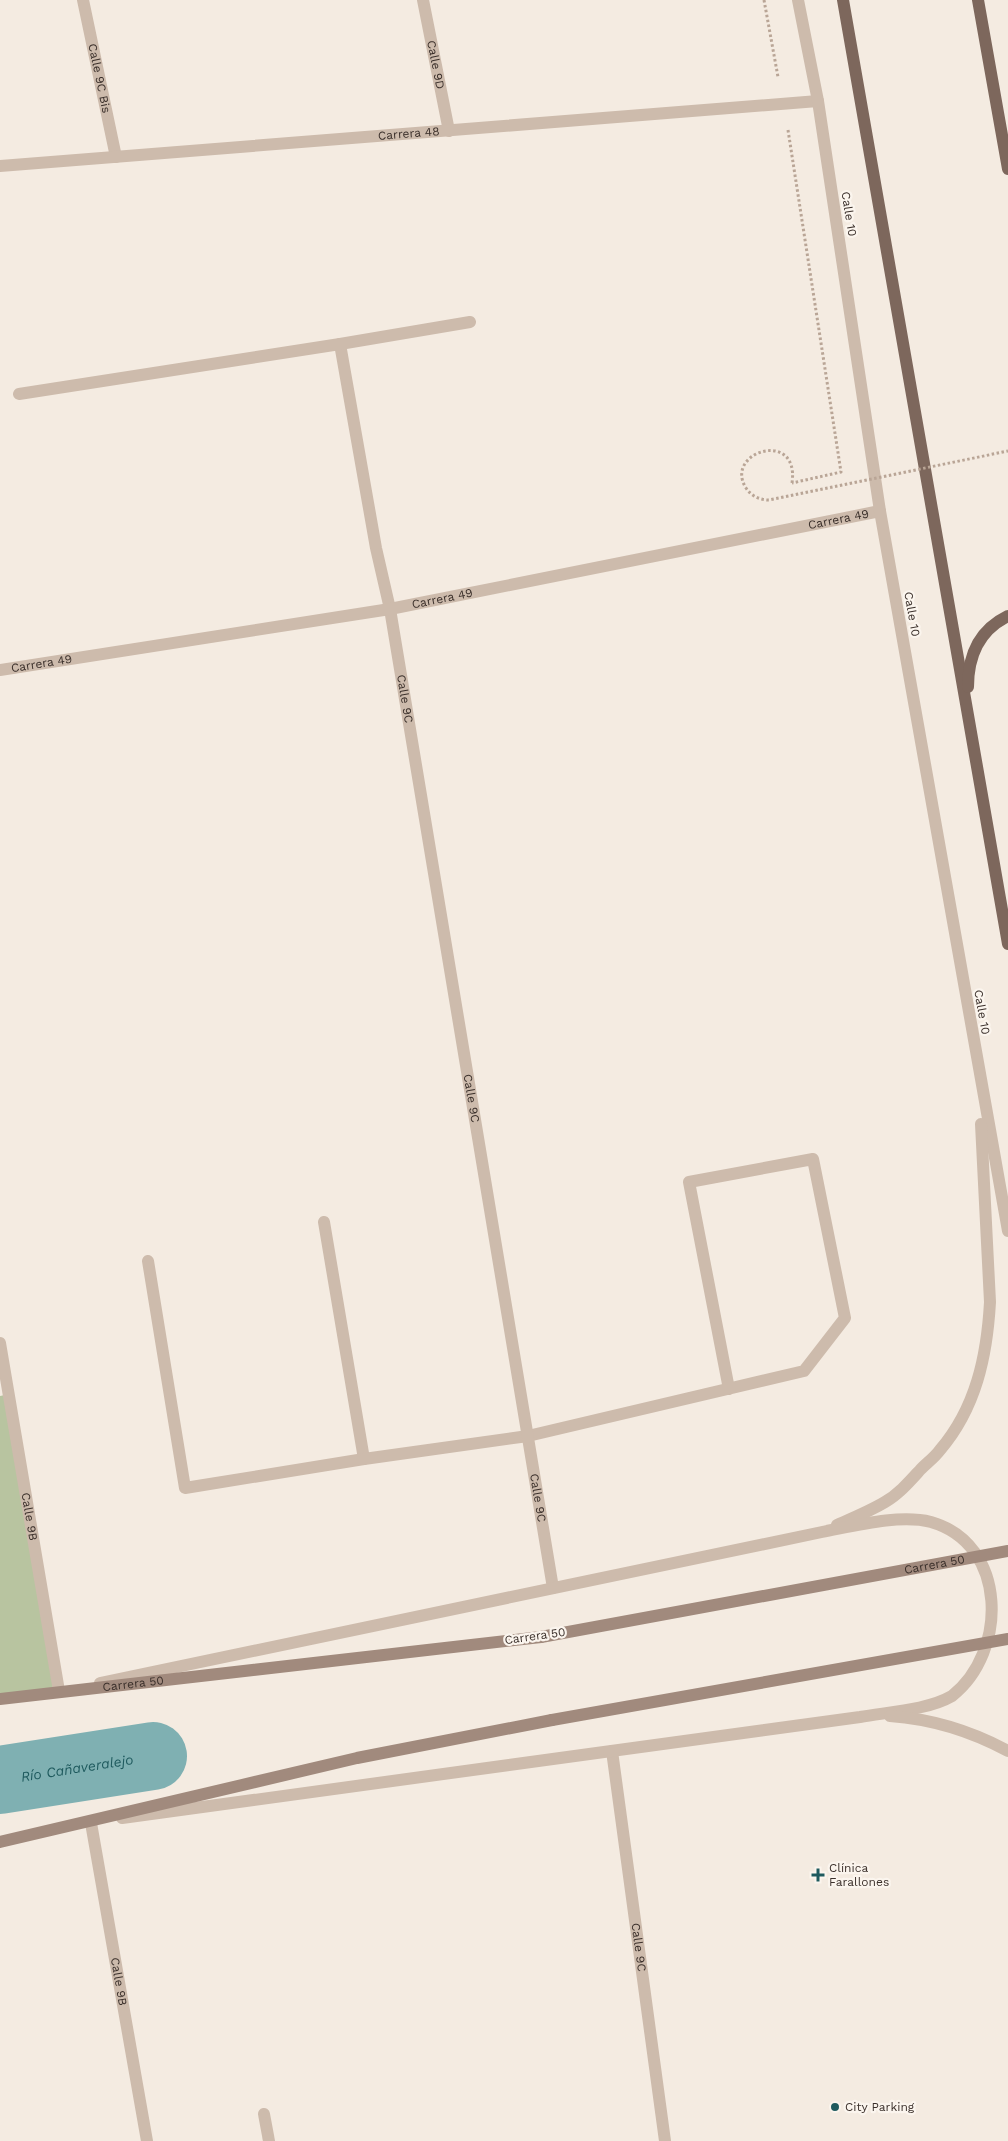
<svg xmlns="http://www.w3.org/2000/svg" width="1008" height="2141" viewBox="0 0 1008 2141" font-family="'Work Sans',sans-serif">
<rect width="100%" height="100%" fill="#f4ebe1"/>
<polygon fill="#b8c4a0" points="10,1394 59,1691 0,1699 0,1396"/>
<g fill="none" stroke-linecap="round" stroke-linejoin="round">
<path stroke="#7fb0b2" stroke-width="68" id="s1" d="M0,1780L153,1756"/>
<g stroke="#b9a596" stroke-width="3" stroke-dasharray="2.5 2.5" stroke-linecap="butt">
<polyline points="764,0 778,77"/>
<polyline points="788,130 841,472 792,483"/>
</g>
<g stroke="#cdbbac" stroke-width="12">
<polyline points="340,344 376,548 390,609"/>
<polyline points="19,394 340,344 470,322"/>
<polyline points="324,1222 364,1459"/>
<polyline points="148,1261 185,1488 364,1459 528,1436 804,1371 845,1318 813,1159 689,1182 729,1389"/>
<polyline points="264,2114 269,2141"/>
</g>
<g stroke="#cdbbac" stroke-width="12">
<path id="s2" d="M83,0L116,157"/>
<path id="s3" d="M423,0L449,131"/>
<path id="s4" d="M0,166L818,101"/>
<path id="s5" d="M390,609L553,1588"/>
<path id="s6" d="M0,670L390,609L880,511"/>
<path id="s7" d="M0,1343L59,1691"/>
<path id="s8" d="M612,1751L665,2141"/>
<path id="s9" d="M91,1823L147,2141"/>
</g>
<g stroke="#cdbbac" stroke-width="12">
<polyline points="798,0 818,101 880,511 1008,1231"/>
<path d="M837,1525C853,1518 870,1511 885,1502C899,1494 910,1481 921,1469C927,1463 935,1457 940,1450C976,1408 987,1356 990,1302L981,1124"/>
<path d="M100,1683L822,1532C854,1526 899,1514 931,1522C1008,1544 1008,1652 952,1696C928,1710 888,1712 860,1717L122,1818"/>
<path d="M890,1716C932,1719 971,1731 1008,1751"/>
</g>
<g stroke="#a18a7d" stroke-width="12">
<path id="s10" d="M0,1699L541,1637"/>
<polyline points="0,1842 357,1758 552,1720"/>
</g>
<g stroke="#7d675c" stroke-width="12">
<polyline points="843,0 1008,944"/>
<polyline points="978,0 1008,169"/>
<path d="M968,687C968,656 979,630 1008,616"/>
</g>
<path stroke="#b9a596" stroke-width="3" stroke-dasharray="2.5 2.5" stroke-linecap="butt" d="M792,483C800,428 723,452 746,488C751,496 760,500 769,500L1008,451"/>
<g stroke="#a18a7d" stroke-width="12">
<path id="s11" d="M541,1637L1008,1551"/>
<polyline points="552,1720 1008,1639"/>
</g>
</g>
<g fill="#1f5a5e" stroke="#fbf5ee" stroke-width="2">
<path d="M815.5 1867.5h5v5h5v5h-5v5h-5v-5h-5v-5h5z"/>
<circle cx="835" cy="2107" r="5"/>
</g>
<g text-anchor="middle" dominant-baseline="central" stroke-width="4.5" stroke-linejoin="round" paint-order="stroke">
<g font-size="12" fill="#3b302b" stroke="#fbf5ee">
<text stroke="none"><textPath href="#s3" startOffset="66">Calle 9D</textPath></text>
<text stroke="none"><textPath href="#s2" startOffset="80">Calle 9C Bis</textPath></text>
<text stroke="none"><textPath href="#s4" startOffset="410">Carrera 48</textPath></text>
<text transform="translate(849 214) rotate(81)">Calle 10</text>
<text stroke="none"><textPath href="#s6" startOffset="852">Carrera 49</textPath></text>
<text stroke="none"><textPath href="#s6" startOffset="448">Carrera 49</textPath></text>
<text transform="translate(912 614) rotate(80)">Calle 10</text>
<text stroke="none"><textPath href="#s6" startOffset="42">Carrera 49</textPath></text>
<text stroke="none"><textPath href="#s5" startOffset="91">Calle 9C</textPath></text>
<text transform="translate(982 1012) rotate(80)">Calle 10</text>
<text stroke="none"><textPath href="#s5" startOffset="496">Calle 9C</textPath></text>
<text stroke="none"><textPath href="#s5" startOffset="901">Calle 9C</textPath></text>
<text stroke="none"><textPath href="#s7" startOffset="176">Calle 9B</textPath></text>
<text stroke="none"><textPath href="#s11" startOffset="400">Carrera 50</textPath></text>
<text transform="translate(535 1636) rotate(-8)">Carrera 50</text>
<text stroke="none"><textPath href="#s10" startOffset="134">Carrera 50</textPath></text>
<text stroke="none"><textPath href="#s8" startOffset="198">Calle 9C</textPath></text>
<text stroke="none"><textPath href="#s9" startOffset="161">Calle 9B</textPath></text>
</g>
<g font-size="12" fill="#3b302b" stroke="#fbf5ee" text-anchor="start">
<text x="829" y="1868">Clínica<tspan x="829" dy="14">Farallones</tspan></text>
<text x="845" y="2107">City Parking</text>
</g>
<g font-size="14" font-style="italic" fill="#1f5a5e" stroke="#fbf5ee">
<text stroke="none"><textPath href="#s1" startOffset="78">Río Cañaveralejo</textPath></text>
</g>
</g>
</svg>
